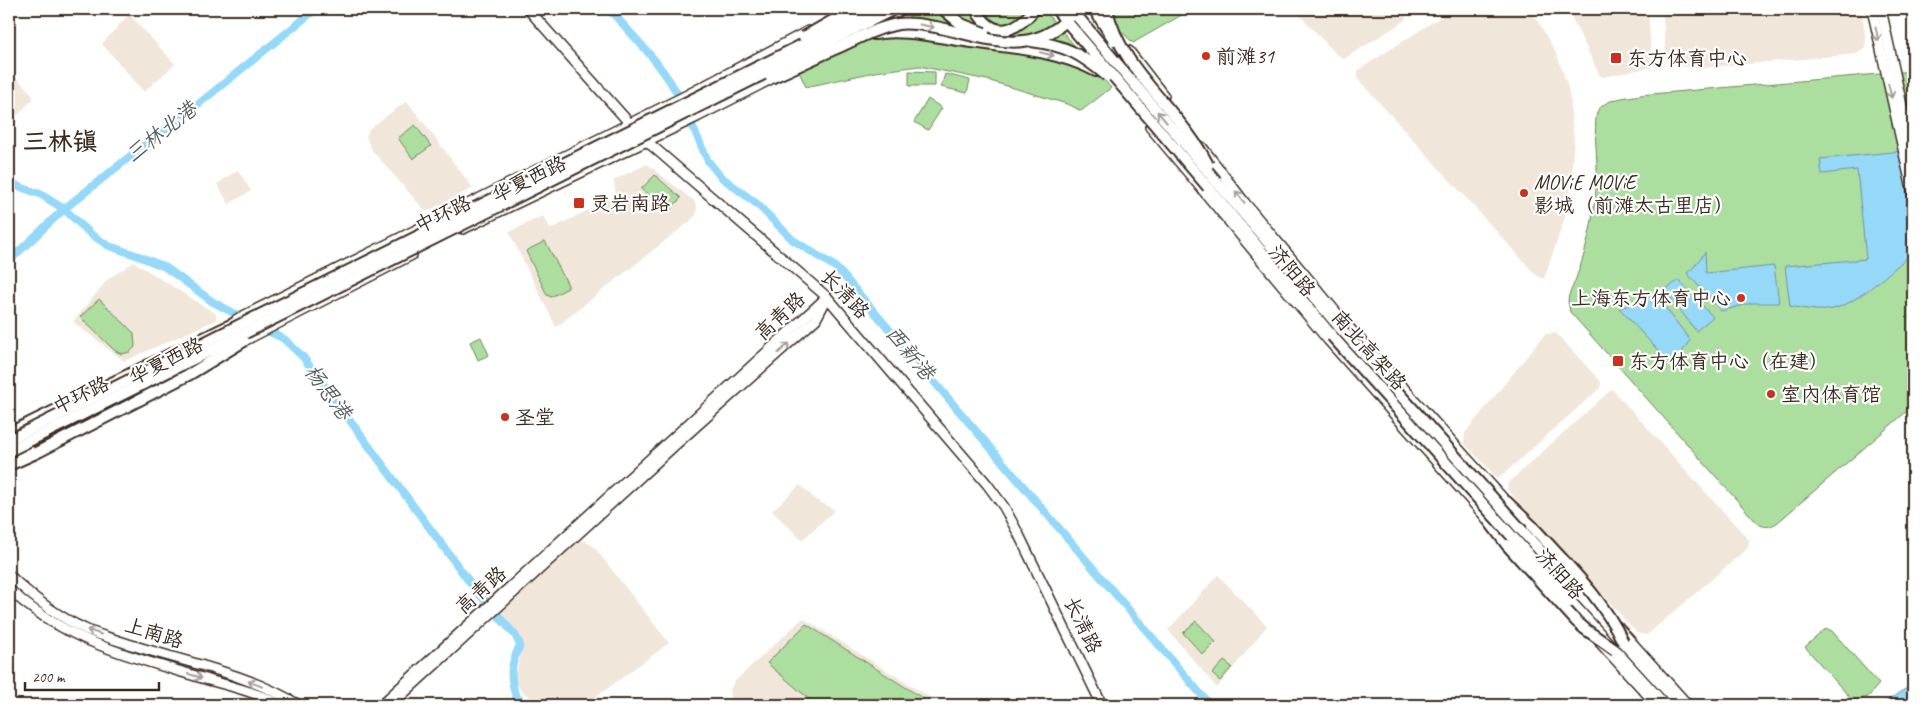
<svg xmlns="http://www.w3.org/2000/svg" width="1922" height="714" viewBox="0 0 1922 714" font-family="Caveat,'LXGW WenKai TC',sans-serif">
<rect width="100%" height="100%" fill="#fff"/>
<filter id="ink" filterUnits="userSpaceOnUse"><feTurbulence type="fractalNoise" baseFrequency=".02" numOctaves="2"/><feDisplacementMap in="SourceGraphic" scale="10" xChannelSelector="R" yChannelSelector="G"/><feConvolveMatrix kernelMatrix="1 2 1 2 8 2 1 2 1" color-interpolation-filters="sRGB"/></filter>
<g filter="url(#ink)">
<g fill="#f1e6da">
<polygon points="1294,9 1413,9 1406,14 1406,18 1404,21 1344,59 1335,53"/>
<polygon points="1453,9 1531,9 1557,55 1567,84 1571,103 1570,107 1574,139 1569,205 1544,279 1536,275 1357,78 1358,71 1360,69"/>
<polygon points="1577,9 1648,9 1652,67 1603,77 1600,76 1570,14"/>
<polygon points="1662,9 1861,9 1866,40 1865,47 1857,54 1702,68 1667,65"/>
<polygon points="129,14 175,64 144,92 102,44"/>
<polygon points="9,70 32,94 33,99 9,124"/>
<polygon points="407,101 473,188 426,212 372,150 366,137 369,129"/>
<polygon points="647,164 694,201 697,207 696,215 689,222 556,327 509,232 543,216 551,229 616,196 614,180"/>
<polygon points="238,170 251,191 229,204 217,184"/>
<polygon points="134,262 216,314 216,320 124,361 73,322 108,279"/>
<polygon points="1556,333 1601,382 1600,388 1498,479 1464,443 1465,433 1545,334"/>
<polygon points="1612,389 1749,540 1748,548 1647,635 1637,633 1507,489 1508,483"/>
<polygon points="800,485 816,500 835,510 802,540 772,511"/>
<polygon points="584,540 594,547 669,643 585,705 543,705 522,692 514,681 523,645 518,633 500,611 574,543"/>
<polygon points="1218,575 1267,626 1217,688 1168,630"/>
<polygon points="803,618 942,705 734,705 732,703 730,690 734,682"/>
</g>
<g fill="#acde9f" stroke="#74845e">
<polygon points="924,9 1043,9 1111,88 1081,111 1070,105 987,80 919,66 875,72 806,87 799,72"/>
<polygon points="1100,9 1192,9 1133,43"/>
<polygon points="909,71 935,72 935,86 909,86"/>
<path d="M1913,71V406L1777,523C1770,527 1766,528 1758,524L1570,312L1568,301L1569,295C1586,258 1594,219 1597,178C1598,158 1593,131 1597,112C1605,98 1625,98 1640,95Z"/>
<polygon points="945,74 970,80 967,93 941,87"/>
<polygon points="928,99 942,108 928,130 914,122"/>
<polygon points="415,125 431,146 413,159 398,138"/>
<polygon points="655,175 681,198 668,212 641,189"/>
<polygon points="545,241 568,285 568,288 551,297 547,295 526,251"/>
<polygon points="99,299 134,333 135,347 130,352 121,354 114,350 80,317"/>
<polygon points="481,337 489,355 478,360 470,342"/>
<polygon points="1196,621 1216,642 1203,655 1183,633"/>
<polygon points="806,624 924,699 919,705 816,705 767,663"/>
<polygon points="1828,629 1832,631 1879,684 1868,697 1853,701 1805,647 1824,630"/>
<polygon points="1224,661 1232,667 1220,681 1212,674"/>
</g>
<g fill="#96d8f8" stroke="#7292a1">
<path d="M1913,150V253C1891,270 1853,309 1826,310C1814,311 1802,308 1790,306L1785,266L1866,259L1857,170L1822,174L1820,159Z"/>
<polygon points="1705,252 1706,273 1774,266 1779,303 1752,303 1721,311 1687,273 1693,268"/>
<polygon points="1679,280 1713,317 1696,331 1665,290"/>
<polygon points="1656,295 1690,340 1682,352 1675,369 1619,308 1637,303"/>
<polygon points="1913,684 1913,705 1882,705 1882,704"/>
</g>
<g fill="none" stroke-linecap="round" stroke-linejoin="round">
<g stroke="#96d8f8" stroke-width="8">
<path d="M609,9C635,38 665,67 682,103"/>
<polyline points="688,116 708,161 720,176 757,204 793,240 834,266 842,274 1210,705"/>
<polyline points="9,183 40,194 64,209 92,235 109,246 136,255 165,267 213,302 245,319"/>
<polyline points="9,261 64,209 142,147 186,114 316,9"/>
<path d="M262,328L284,339L303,357L474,588L515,635L520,645C510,666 509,675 516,697L528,705"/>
</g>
<defs>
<g id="major">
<polyline points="528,9 632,126"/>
<polyline points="1872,9 1913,194"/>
<polyline points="1881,9 1913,156"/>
<polyline points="888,17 903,9"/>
<polyline points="1129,51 1164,96"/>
<polyline points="1150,127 1328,340 1490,522"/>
<polyline points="643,138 827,297 987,484 1004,507 1018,533 1102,705"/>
<polyline points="1202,147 1245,203 1346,324 1511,507"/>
<polyline points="463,229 697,117 777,76"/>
<polyline points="237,319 687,95 808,31"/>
<polyline points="238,344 412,255"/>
<polyline points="20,455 171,378"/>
<path d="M9,575C31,596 55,615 83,628C95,634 108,637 119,641C179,661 245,672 299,705"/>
<path d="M9,589C67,644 138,658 212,681C231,686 265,695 280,705"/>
<polyline points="1617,626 1688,705"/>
<polyline points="1600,643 1657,705"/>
<polyline points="381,705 827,297"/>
<polyline points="391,705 673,447 816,319 825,302"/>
</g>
<g id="highway">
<path d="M976,9C978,14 981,18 985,22C1002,39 1021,25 1033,11V9"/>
<path d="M874,34C902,29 930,36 958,40C1004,47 1054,49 1096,71"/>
<polyline points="1216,181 1341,329"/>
<polyline points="1208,187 1332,336"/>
<polyline points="9,433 245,318"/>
<polyline points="9,465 36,453"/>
<polyline points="1507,502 1532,526"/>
<polyline points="1486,517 1507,545"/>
<polyline points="1579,594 1680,705"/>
<polyline points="1571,602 1665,705"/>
</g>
</defs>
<use href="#major" stroke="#3b2a1e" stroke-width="12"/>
<use href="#highway" stroke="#3b2a1e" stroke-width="14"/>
<use href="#major" stroke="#fff" stroke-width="9"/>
<use href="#highway" stroke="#fff" stroke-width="10"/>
<defs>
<g id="highway-bridge">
<polyline points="943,9 961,24 984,33"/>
<polyline points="1056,9 1208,187"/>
<polyline points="1071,9 1216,181"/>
<polyline points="1094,9 1114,40"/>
<path d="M1107,9C1120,71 1180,109 1208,165"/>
<polyline points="804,37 853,9"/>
<path d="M1031,41C1065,45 1081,54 1107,76"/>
<path d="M771,78C794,68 815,58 837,48C857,39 876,28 898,24C911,22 923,25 936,27C989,38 1035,61 1077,9"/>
<polyline points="1341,329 1579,594"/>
<polyline points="1332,336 1571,602"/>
<polyline points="9,440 874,9"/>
<polyline points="9,451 894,9"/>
<polyline points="36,453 190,374 244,341"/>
<path d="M1532,526C1565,563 1602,597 1623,642"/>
<polyline points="1507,545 1576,621 1585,629 1615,650"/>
</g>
</defs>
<use href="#highway-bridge" stroke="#3b2a1e" stroke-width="14" stroke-linecap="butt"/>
<use href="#highway-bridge" stroke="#fff" stroke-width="10"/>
</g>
<defs><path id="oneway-shaft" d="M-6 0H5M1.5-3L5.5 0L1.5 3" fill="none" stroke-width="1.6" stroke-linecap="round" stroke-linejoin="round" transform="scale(1.25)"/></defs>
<g stroke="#a79f9a">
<use href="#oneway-shaft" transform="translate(927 26) rotate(11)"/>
<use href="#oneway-shaft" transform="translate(1877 34) rotate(78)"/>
<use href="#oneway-shaft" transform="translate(1047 54) rotate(13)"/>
<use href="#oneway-shaft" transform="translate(1890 91) rotate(76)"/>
<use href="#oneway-shaft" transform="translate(1162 117) rotate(-130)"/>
<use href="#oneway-shaft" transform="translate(1240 197) rotate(-128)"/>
<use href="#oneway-shaft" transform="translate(784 348) rotate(-42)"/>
<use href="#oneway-shaft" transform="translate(94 632) rotate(-161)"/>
<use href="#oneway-shaft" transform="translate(195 676) rotate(17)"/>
<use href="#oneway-shaft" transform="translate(255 684) rotate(-159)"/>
</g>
</g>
<g fill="#c8321e" stroke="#fff" stroke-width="2">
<circle cx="1206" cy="56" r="5"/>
<rect x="1610" y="52" width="12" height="12" rx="2.5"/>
<circle cx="1524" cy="193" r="5"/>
<rect x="573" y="197" width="12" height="12" rx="2.5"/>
<circle cx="1741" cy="298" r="5"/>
<rect x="1612" y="355" width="12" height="12" rx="2.5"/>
<circle cx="1771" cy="394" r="5"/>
<circle cx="505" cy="417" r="5"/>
</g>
<g text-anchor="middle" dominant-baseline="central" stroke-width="4.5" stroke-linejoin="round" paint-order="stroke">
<g font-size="20" fill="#3b2a1e" stroke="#fff" text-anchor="start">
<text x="1216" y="56">前滩31</text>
<text x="1627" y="58">东方体育中心</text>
<text x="1534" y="182">MOViE MOViE<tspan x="1534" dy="23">影城（前滩太古里店）</tspan></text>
<text x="590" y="203">灵岩南路</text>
<text x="1731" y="298" text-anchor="end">上海东方体育中心</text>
<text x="1629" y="361">东方体育中心（在建）</text>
<text x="1781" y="394">室内体育馆</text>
<text x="515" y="417">圣堂</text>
</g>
<g font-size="20" fill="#3b2a1e" stroke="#fff">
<text transform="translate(529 179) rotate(-26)">华夏西路</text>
<text transform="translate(443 214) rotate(-26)">中环路</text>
<text transform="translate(1292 271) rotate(50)">济阳路</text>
<text transform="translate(845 294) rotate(46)">长清路</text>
<text transform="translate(780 316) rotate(-43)">高青路</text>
<text transform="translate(1369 350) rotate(48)">南北高架路</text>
<text transform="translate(166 361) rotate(-27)">华夏西路</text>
<text transform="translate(81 395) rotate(-26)">中环路</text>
<text transform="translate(1560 574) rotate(48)">济阳路</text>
<text transform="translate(481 590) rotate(-42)">高青路</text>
<text transform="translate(1083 625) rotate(64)">长清路</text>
<text transform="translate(154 633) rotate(17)">上南路</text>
</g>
<g font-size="21" font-style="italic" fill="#565e5f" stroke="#fff">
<text transform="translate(161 132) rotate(-38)">三林北港</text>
<text transform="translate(910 353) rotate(50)">西新港</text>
<text transform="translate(328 392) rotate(53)">杨思港</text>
</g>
<g font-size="25" font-weight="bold" fill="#3b2a1e" stroke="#fff">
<text x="60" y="142">三林镇</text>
</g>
</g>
<rect width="1922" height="714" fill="none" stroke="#fff" stroke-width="30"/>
<rect x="15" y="15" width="1892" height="684" fill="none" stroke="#3b2a1e" stroke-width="2" filter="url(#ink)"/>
<path d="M25 682v8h134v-8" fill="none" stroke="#3b2a1e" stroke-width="2.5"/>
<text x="32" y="682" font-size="15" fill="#3b2a1e" stroke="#ffffff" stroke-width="4" paint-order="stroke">200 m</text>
</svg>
